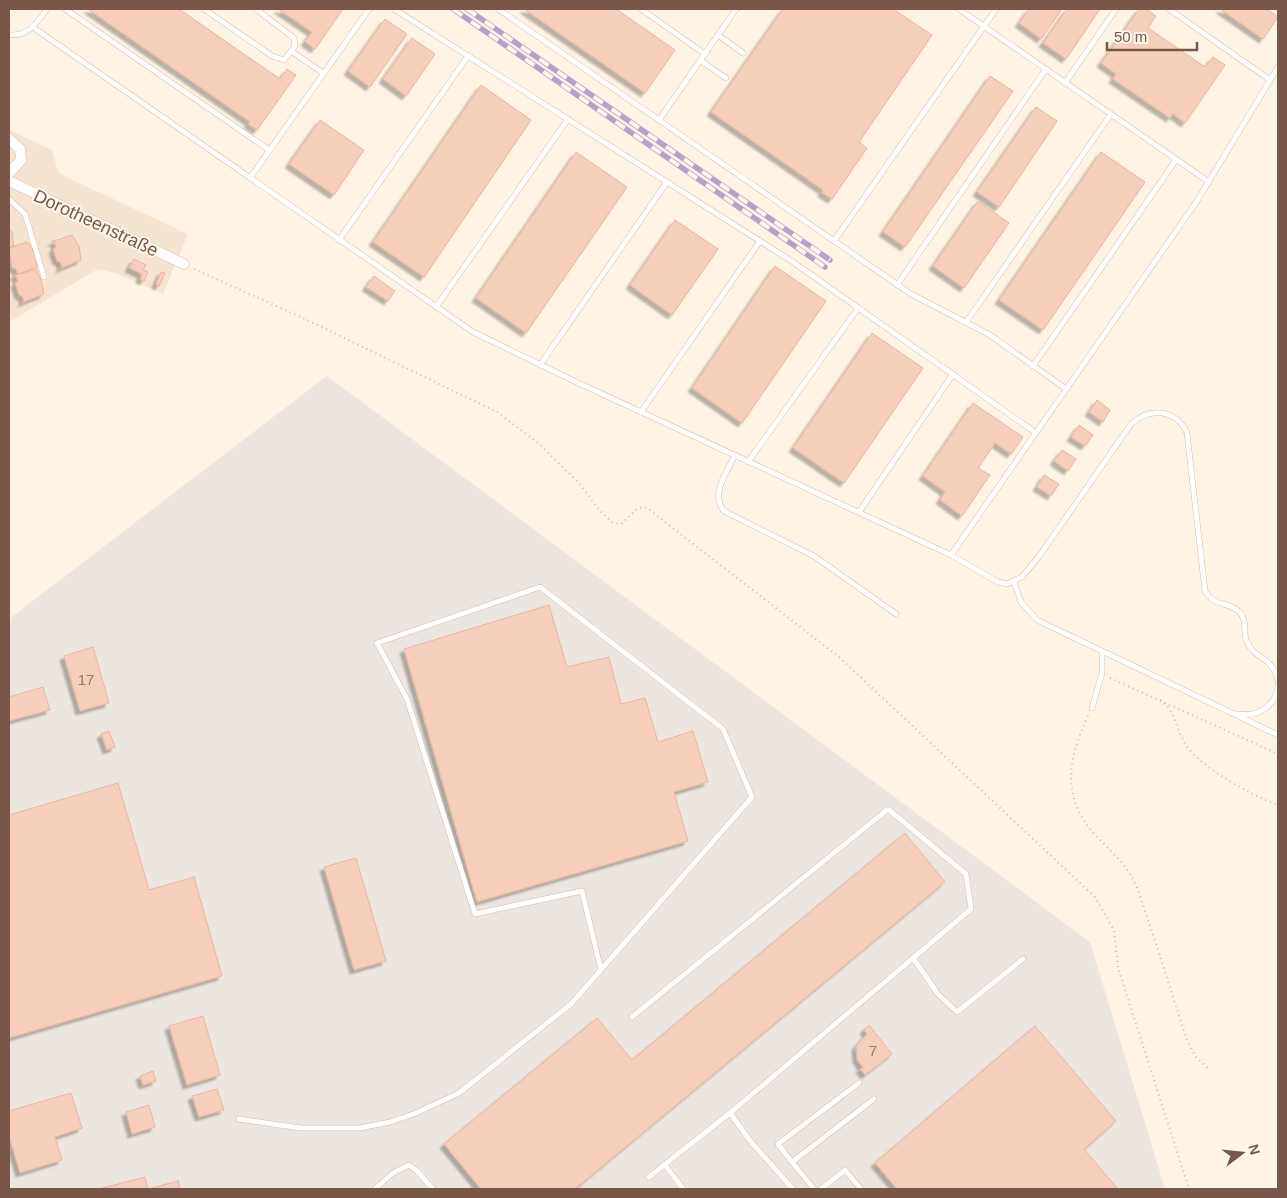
<svg xmlns="http://www.w3.org/2000/svg" width="1287" height="1198" viewBox="0 0 1287 1198" font-family="Helvetica,sans-serif">
<defs>
<filter id="shadow"><feDropShadow dx="-4" dy="4" stdDeviation="1" flood-color="#0004"/></filter>
</defs>
<rect width="100%" height="100%" fill="#fef3e5"/>
<polygon fill="#f6e4d3" points="9,130 52,150 58,172 62,175 188,234 163,294 118,274 98,269 9,322"/>
<polygon fill="#ede5df" points="327,376 1090,942 1165,1189 9,1189 9,619"/>
<g fill="#f5cfbb" stroke="#e8b49a" filter="url(#shadow)">
<polygon points="88,9 179,9 280,79 287,69 296,75 257,130 248,124 250,122"/>
<polygon points="278,9 343,9 315,49 305,42 312,32"/>
<polygon points="524,9 616,9 675,50 645,93"/>
<polygon points="783,9 893,9 932,35 859,142 867,148 832,199 822,193 823,190 711,112"/>
<polygon points="1029,9 1062,9 1041,39 1019,23"/>
<polygon points="1067,9 1100,9 1066,59 1043,43"/>
<polygon points="1139,9 1146,9 1156,16 1148,28 1205,67 1213,57 1225,65 1185,123 1173,114 1170,118 1113,79 1116,74 1101,63"/>
<polygon points="1220,9 1267,9 1278,17 1263,39"/>
<polygon points="385,19 407,34 370,87 348,71"/>
<polygon points="412,38 435,54 406,96 383,79"/>
<polygon points="990,76 1013,91 905,247 883,232"/>
<polygon points="481,85 531,120 424,277 373,242"/>
<polygon points="1036,107 1057,121 999,207 977,192"/>
<polygon points="320,120 364,150 334,195 289,164"/>
<polygon points="576,152 627,187 526,333 476,298"/>
<polygon points="1101,152 1145,182 1043,330 999,300"/>
<polygon points="978,201 1009,223 964,288 933,266"/>
<polygon points="675,220 718,249 672,315 630,285"/>
<polygon points="9,228 13,234 12,237 14,246 9,248"/>
<polygon points="72,235 79,246 81,260 59,269 62,267 60,262 57,261 53,249 56,247 54,241 51,242"/>
<polygon points="27,242 35,253 37,267 13,276 18,274 16,269 12,268 9,248"/>
<polygon points="134,259 146,265 143,270 148,272 144,281 140,279 142,274 129,268"/>
<polygon points="775,266 826,301 742,423 692,388"/>
<polygon points="36,269 41,280 44,294 21,303 24,301 22,296 19,295 15,283 18,281 16,276 13,276"/>
<polygon points="161,272 165,273 159,286 156,284"/>
<polygon points="374,276 395,291 388,301 366,287"/>
<polygon points="872,333 923,368 844,483 793,448"/>
<polygon points="1097,400 1110,410 1103,422 1089,412"/>
<polygon points="973,403 1023,437 1011,454 995,443 978,468 990,475 962,516 940,500 945,492 923,476"/>
<polygon points="1079,425 1093,435 1085,446 1071,437"/>
<polygon points="1062,450 1076,459 1068,471 1054,461"/>
<polygon points="1044,475 1059,484 1051,496 1037,487"/>
<polygon points="549,605 567,667 609,657 621,704 645,698 658,742 693,731 708,782 674,792 688,841 477,902 404,649"/>
<polygon points="93,647 109,703 80,711 64,656"/>
<polygon points="43,687 50,710 9,721 9,697"/>
<polygon points="109,731 115,747 107,750 101,734"/>
<polygon points="118,783 149,890 194,877 222,976 9,1038 9,815"/>
<polygon points="905,833 945,882 575,1189 481,1189 444,1144 597,1018 632,1060"/>
<polygon points="356,858 386,961 354,970 324,867"/>
<polygon points="203,1016 220,1075 187,1085 169,1026"/>
<polygon points="869,1025 892,1054 865,1075 860,1069 863,1068 857,1059 856,1046 867,1034 864,1030"/>
<polygon points="1035,1026 1116,1121 1084,1149 1118,1189 897,1189 875,1163"/>
<polygon points="153,1071 156,1081 143,1085 140,1076"/>
<polygon points="217,1089 224,1110 199,1117 192,1096"/>
<polygon points="71,1093 82,1128 55,1137 62,1160 20,1173 9,1136 9,1111"/>
<polygon points="149,1105 155,1127 132,1134 126,1112"/>
<polygon points="145,1177 148,1189 178,1181 180,1189 99,1189"/>
</g>
<g fill="none" stroke-linecap="round" stroke-linejoin="round">
<defs>
<g id="service">
<polyline points="65,9 269,150"/>
<polyline points="204,9 272,56 284,60 295,46 294,38 256,9"/>
<polyline points="394,9 793,262 1036,433"/>
<polyline points="498,9 911,294 990,335 1066,389"/>
<polyline points="641,9 705,54"/>
<polyline points="959,9 1209,182"/>
<polyline points="1169,9 1270,80"/>
<path d="M34,28L473,332L572,380L951,555L998,582L1007,584L1022,577L1040,555L1131,424C1150,407 1176,409 1187,433L1205,591C1215,607 1225,601 1237,610C1249,619 1242,631 1247,642C1254,659 1272,656 1278,680"/>
<path d="M9,35C29,36 36,24 47,9"/>
<polyline points="718,35 743,53"/>
<polyline points="291,51 323,73"/>
<polyline points="701,61 726,78"/>
<polyline points="1065,83 1116,9"/>
<polyline points="659,120 736,9"/>
<polyline points="250,178 369,9"/>
<polyline points="9,199 25,214 44,277"/>
<polyline points="339,240 468,56"/>
<polyline points="834,241 996,9"/>
<polyline points="897,285 1046,69"/>
<polyline points="436,307 568,119"/>
<polyline points="967,321 1111,114"/>
<polyline points="540,365 667,182"/>
<polyline points="1033,366 1176,160"/>
<polyline points="641,412 760,241"/>
<path d="M735,455C727,472 710,494 724,511L814,556L896,614"/>
<polyline points="748,462 858,308"/>
<polyline points="859,512 953,374"/>
<polyline points="951,555 1197,201 1278,67"/>
<polyline points="1014,582 1021,602 1037,620 1278,735"/>
<polyline points="1092,708 1102,673 1102,652"/>
<path d="M1239,714C1258,717 1276,706 1278,686"/>
<polyline points="913,958 938,994 957,1012 1023,959"/>
<polyline points="632,1017 888,809 966,874 971,909 730,1113"/>
<polyline points="239,1119 300,1128 360,1128 390,1122 416,1113 459,1093 571,1004 752,797 723,729 540,587 377,643 407,699 475,914 582,891 601,970"/>
<polyline points="792,1162 778,1144 859,1083"/>
<polyline points="665,1165 683,1189"/>
<polyline points="649,1177 730,1113 751,1142 793,1189"/>
<polyline points="375,1189 393,1173 409,1165 417,1171 433,1189"/>
<polyline points="814,1189 792,1162 874,1099"/>
<polyline points="821,1189 845,1170 861,1189"/>
</g>
<g id="minor">
<polyline points="9,139 20,149 21,160 9,173"/>
<polyline points="9,181 184,264"/>
</g>
</defs>
<use href="#service" stroke="#d3bcad" stroke-width="6"/>
<use href="#minor" stroke="#d3bcad" stroke-width="11"/>
<g stroke="#dab29e" stroke-width="2" stroke-dasharray="1 4" stroke-linecap="butt">
<polyline points="194,269 303,318 497,412 538,443 579,483 599,510 613,523 621,524 637,509 644,507 647,508 839,657 1095,897 1114,930 1118,968 1189,1189"/>
<polyline points="1110,678 1278,754"/>
<path d="M1160,700C1176,711 1175,726 1184,742C1196,765 1254,797 1278,805"/>
<path d="M1088,716C1066,763 1061,802 1101,841C1115,855 1130,869 1137,888C1155,938 1170,989 1187,1040L1196,1057L1210,1070"/>
</g>
<use href="#service" stroke="#fff" stroke-width="5"/>
<use href="#minor" stroke="#fff" stroke-width="10"/>
<defs>
<g id="rail">
<polyline points="453,9 825,267"/>
<polyline points="467,9 830,260"/>
</g>
</defs>
<use href="#rail" stroke="#b5a2c8" stroke-width="5.5"/>
<use href="#rail" stroke="#fff7ed" stroke-width="4" stroke-dasharray="11" stroke-linecap="butt"/>
</g>
<g text-anchor="middle" dominant-baseline="central" stroke-width="4" stroke-linejoin="round" paint-order="stroke">
<g font-size="15" fill="#987565">
<text x="86" y="679">17</text>
<text x="873" y="1050">7</text>
</g>
<g font-size="18" fill="#795748" stroke="#fff7ed">
<text transform="translate(96 223) rotate(25)">Dorotheenstraße</text>
</g>
</g>
<rect width="1287" height="1198" fill="none" stroke="#795748" stroke-width="20"/>
<g transform="translate(1242 1153) rotate(74)" stroke="#fff7ed" stroke-width="4" paint-order="stroke">
<path d="M0-4L9 19L0 12L-9 19Z" fill="#795748"/>
<text y="-8" font-size="14" font-weight="bold" text-anchor="middle" fill="#795748">N</text>
</g>
<path d="M1107 42v8h90v-8" fill="none" stroke="#795748" stroke-width="2.5"/>
<text x="1114" y="42" font-size="15" fill="#795748" stroke="#fff7ed" stroke-width="4" paint-order="stroke">50 m</text>
</svg>
